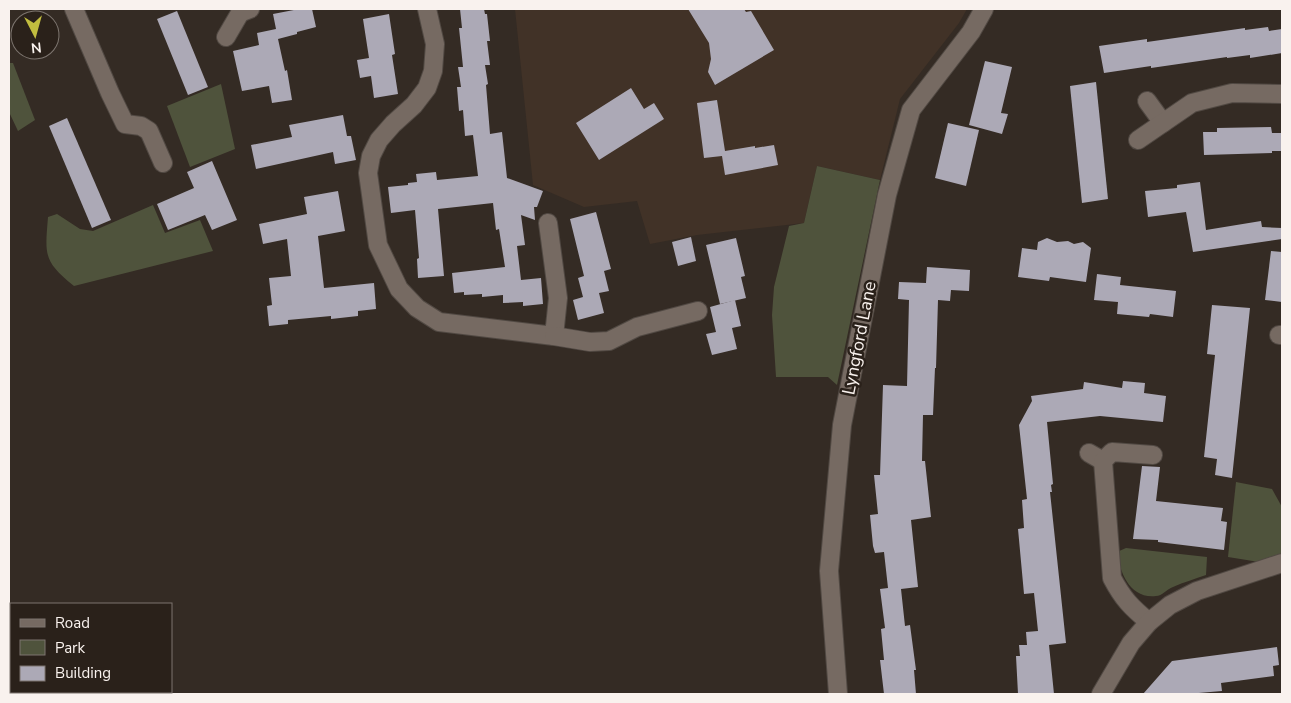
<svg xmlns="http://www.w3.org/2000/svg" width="1291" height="703" viewBox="0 0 1291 703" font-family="'Nunito Sans',sans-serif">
<rect width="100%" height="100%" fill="#342b24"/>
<polygon fill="#413227" points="515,9 967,9 959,23 900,99 880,180 817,166 804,223 697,235 650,244 637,201 584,207 533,185"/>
<g fill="#4f533c">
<polygon points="9,63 13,63 35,120 18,131 9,112"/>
<polygon points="221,84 235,149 190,167 167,106"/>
<polygon points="817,166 880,180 837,385 828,377 776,377 772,315 774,287 789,226 804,223"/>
<path d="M153,205L165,233L200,220L213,251L74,286C43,261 45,255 48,217L57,214L80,229L93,231Z"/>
<polygon points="1236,482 1272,489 1282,507 1282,554 1259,562 1228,557"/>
<path d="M1126,548L1207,557L1206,575C1195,579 1184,582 1173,587C1167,589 1162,596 1156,596C1130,599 1120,573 1117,552Z"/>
</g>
<g fill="#aca9b6">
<polygon points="299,9 312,9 316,27 297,32 297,34 278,39 285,71 287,70 292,100 272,103 269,86 242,91 233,51 259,45 257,33 276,29 273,14"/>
<polygon points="460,9 484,9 485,14 487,14 490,41 487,41 490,65 485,65 488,84 486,85 490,134 502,132 507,178 543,191 537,207 534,207 535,220 521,215 525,245 517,246 521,280 541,278 543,304 523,306 523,302 503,303 503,295 482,297 482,294 464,295 464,292 454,293 452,273 505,267 499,229 496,230 493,203 438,209 444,276 418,278 417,259 419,258 415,210 391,213 388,187 408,185 408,183 417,182 416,174 436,172 437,180 478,176 473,135 465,136 463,110 459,111 457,87 461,87 458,67 463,67 459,28 462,28"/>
<polygon points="688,9 744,9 746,12 751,11 774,50 715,85 708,72 711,59 709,43"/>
<polygon points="177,11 208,87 188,95 157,19"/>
<polygon points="389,14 395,54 392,55 398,94 374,98 371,76 360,78 357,60 369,58 363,19"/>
<polygon points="1268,27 1269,31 1282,29 1282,53 1250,58 1250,55 1227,58 1227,57 1151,68 1151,66 1104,73 1099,46 1147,39 1147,42 1245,28 1245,30"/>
<polygon points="985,61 1012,67 1001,113 1008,114 1002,134 969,125"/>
<polygon points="1096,82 1108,199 1082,203 1070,86"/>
<polygon points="631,88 644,109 654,103 664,119 599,160 576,123"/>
<polygon points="717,100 725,151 755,146 755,148 774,145 778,165 725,175 722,156 704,158 697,103"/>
<polygon points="343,115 347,136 351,136 356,160 335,164 333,152 256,169 251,145 292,137 289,125"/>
<polygon points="67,118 111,220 92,228 49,126"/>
<polygon points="948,123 979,130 966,186 935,178"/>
<polygon points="1271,127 1272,133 1282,133 1282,151 1272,151 1272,153 1204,155 1203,132 1217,132 1217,128"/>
<polygon points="212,161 237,220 212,230 205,215 168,230 157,204 194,188 187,172"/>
<polygon points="1200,182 1206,230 1261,221 1262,227 1282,228 1282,239 1193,252 1186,212 1148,217 1145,191 1177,188 1177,185"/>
<polygon points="338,191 345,231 318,236 324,288 374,283 376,309 358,311 358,316 331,319 331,316 288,320 288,324 269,326 267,306 272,305 269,278 291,276 287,239 263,244 259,224 307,214 304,197"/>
<polygon points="596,212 611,269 604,271 609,291 599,293 604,313 578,320 573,300 583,297 578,278 584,276 570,219"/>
<polygon points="691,237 696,261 678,266 672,242"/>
<polygon points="736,238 745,276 741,277 746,298 720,304 706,245"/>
<polygon points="1047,238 1057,242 1068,241 1074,244 1083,242 1091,248 1086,282 1050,277 1049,281 1018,277 1022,248 1037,250 1038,242"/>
<polygon points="1271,251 1282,252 1282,302 1265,300"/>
<polygon points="927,267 970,270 969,291 951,290 950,301 938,300 936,368 935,368 933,415 923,415 922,461 925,461 931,517 911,520 918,587 901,589 905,626 910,625 916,670 914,670 916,694 884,694 880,660 884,660 881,629 885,628 880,589 888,588 884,552 875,553 873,546 870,515 878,514 874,475 880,475 883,385 907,386 909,300 898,299 899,282 926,283"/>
<polygon points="1097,274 1121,277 1120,285 1176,291 1173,317 1150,314 1149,317 1117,314 1118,302 1094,300"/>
<polygon points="735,300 741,326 732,328 737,349 712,355 706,334 716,332 710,307"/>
<polygon points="1212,305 1250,308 1232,478 1215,475 1217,459 1204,457 1215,355 1207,354"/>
<polygon points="1123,381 1145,383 1144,393 1166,396 1163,422 1100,416 1047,422 1053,484 1051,485 1052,492 1050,492 1066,643 1049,645 1054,694 1018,694 1016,656 1020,656 1019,645 1027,645 1026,632 1038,631 1034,593 1024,594 1018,529 1024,528 1022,500 1027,499 1019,425 1032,401 1031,396 1083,389 1084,382 1122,388"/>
<polygon points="1142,466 1160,467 1156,501 1223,508 1221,521 1227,522 1224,550 1158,542 1158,540 1133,539"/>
<polygon points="1277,647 1279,665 1273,666 1274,676 1221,683 1222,691 1187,694 1143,694 1172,661"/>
</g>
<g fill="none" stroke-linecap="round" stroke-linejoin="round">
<defs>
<g id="street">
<polyline points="74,9 110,93 125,124 141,126 149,131 163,163"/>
<polyline points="427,9 435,44 433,71 427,88 414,105 393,124 379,140 371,156 368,173 378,245 399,289 417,308 439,322 554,336 558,298 548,223"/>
<polyline points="226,37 240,13 250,9"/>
<polyline points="1147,101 1163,123"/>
<polyline points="1138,140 1192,103 1232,93 1282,94"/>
<polyline points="1279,335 1282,335"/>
<polyline points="554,336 590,342 609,341 637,327 698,311"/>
<polyline points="1089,453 1103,461"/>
<path d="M1149,622C1131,607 1123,599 1112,578L1103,461L1112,452L1153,455"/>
<polyline points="838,694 829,571 842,425 887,195 911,110 971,32 984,9"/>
<polyline points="1101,694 1131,643 1149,622 1170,605 1197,591 1282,563"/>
</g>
</defs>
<use href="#street" stroke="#514943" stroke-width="20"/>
<use href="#street" stroke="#766a62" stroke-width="18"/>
</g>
<g text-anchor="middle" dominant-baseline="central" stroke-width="5" stroke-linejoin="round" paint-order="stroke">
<g font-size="18" fill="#f9f2ee" stroke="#2a211a">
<text transform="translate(859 338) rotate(-79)">Lyngford Lane</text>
</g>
</g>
<rect width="1291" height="703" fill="none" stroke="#f9f2ee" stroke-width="20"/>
<rect x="10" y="603" width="162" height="90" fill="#2a211a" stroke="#7d756f"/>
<rect x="20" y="619" width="25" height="8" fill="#766a62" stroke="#7d756f"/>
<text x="55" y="628" font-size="15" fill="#f9f2ee">Road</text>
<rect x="20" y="640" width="25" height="15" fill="#4f533c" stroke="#7d756f"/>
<text x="55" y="653" font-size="15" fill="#f9f2ee">Park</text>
<rect x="20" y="666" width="25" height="15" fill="#aca9b6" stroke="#7d756f"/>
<text x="55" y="678" font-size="15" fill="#f9f2ee">Building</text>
<g transform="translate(35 35) rotate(174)"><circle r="24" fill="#2a211a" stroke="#7d756f"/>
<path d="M0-4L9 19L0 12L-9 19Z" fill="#c2bd3f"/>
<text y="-8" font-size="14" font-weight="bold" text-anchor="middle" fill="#f9f2ee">N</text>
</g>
</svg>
